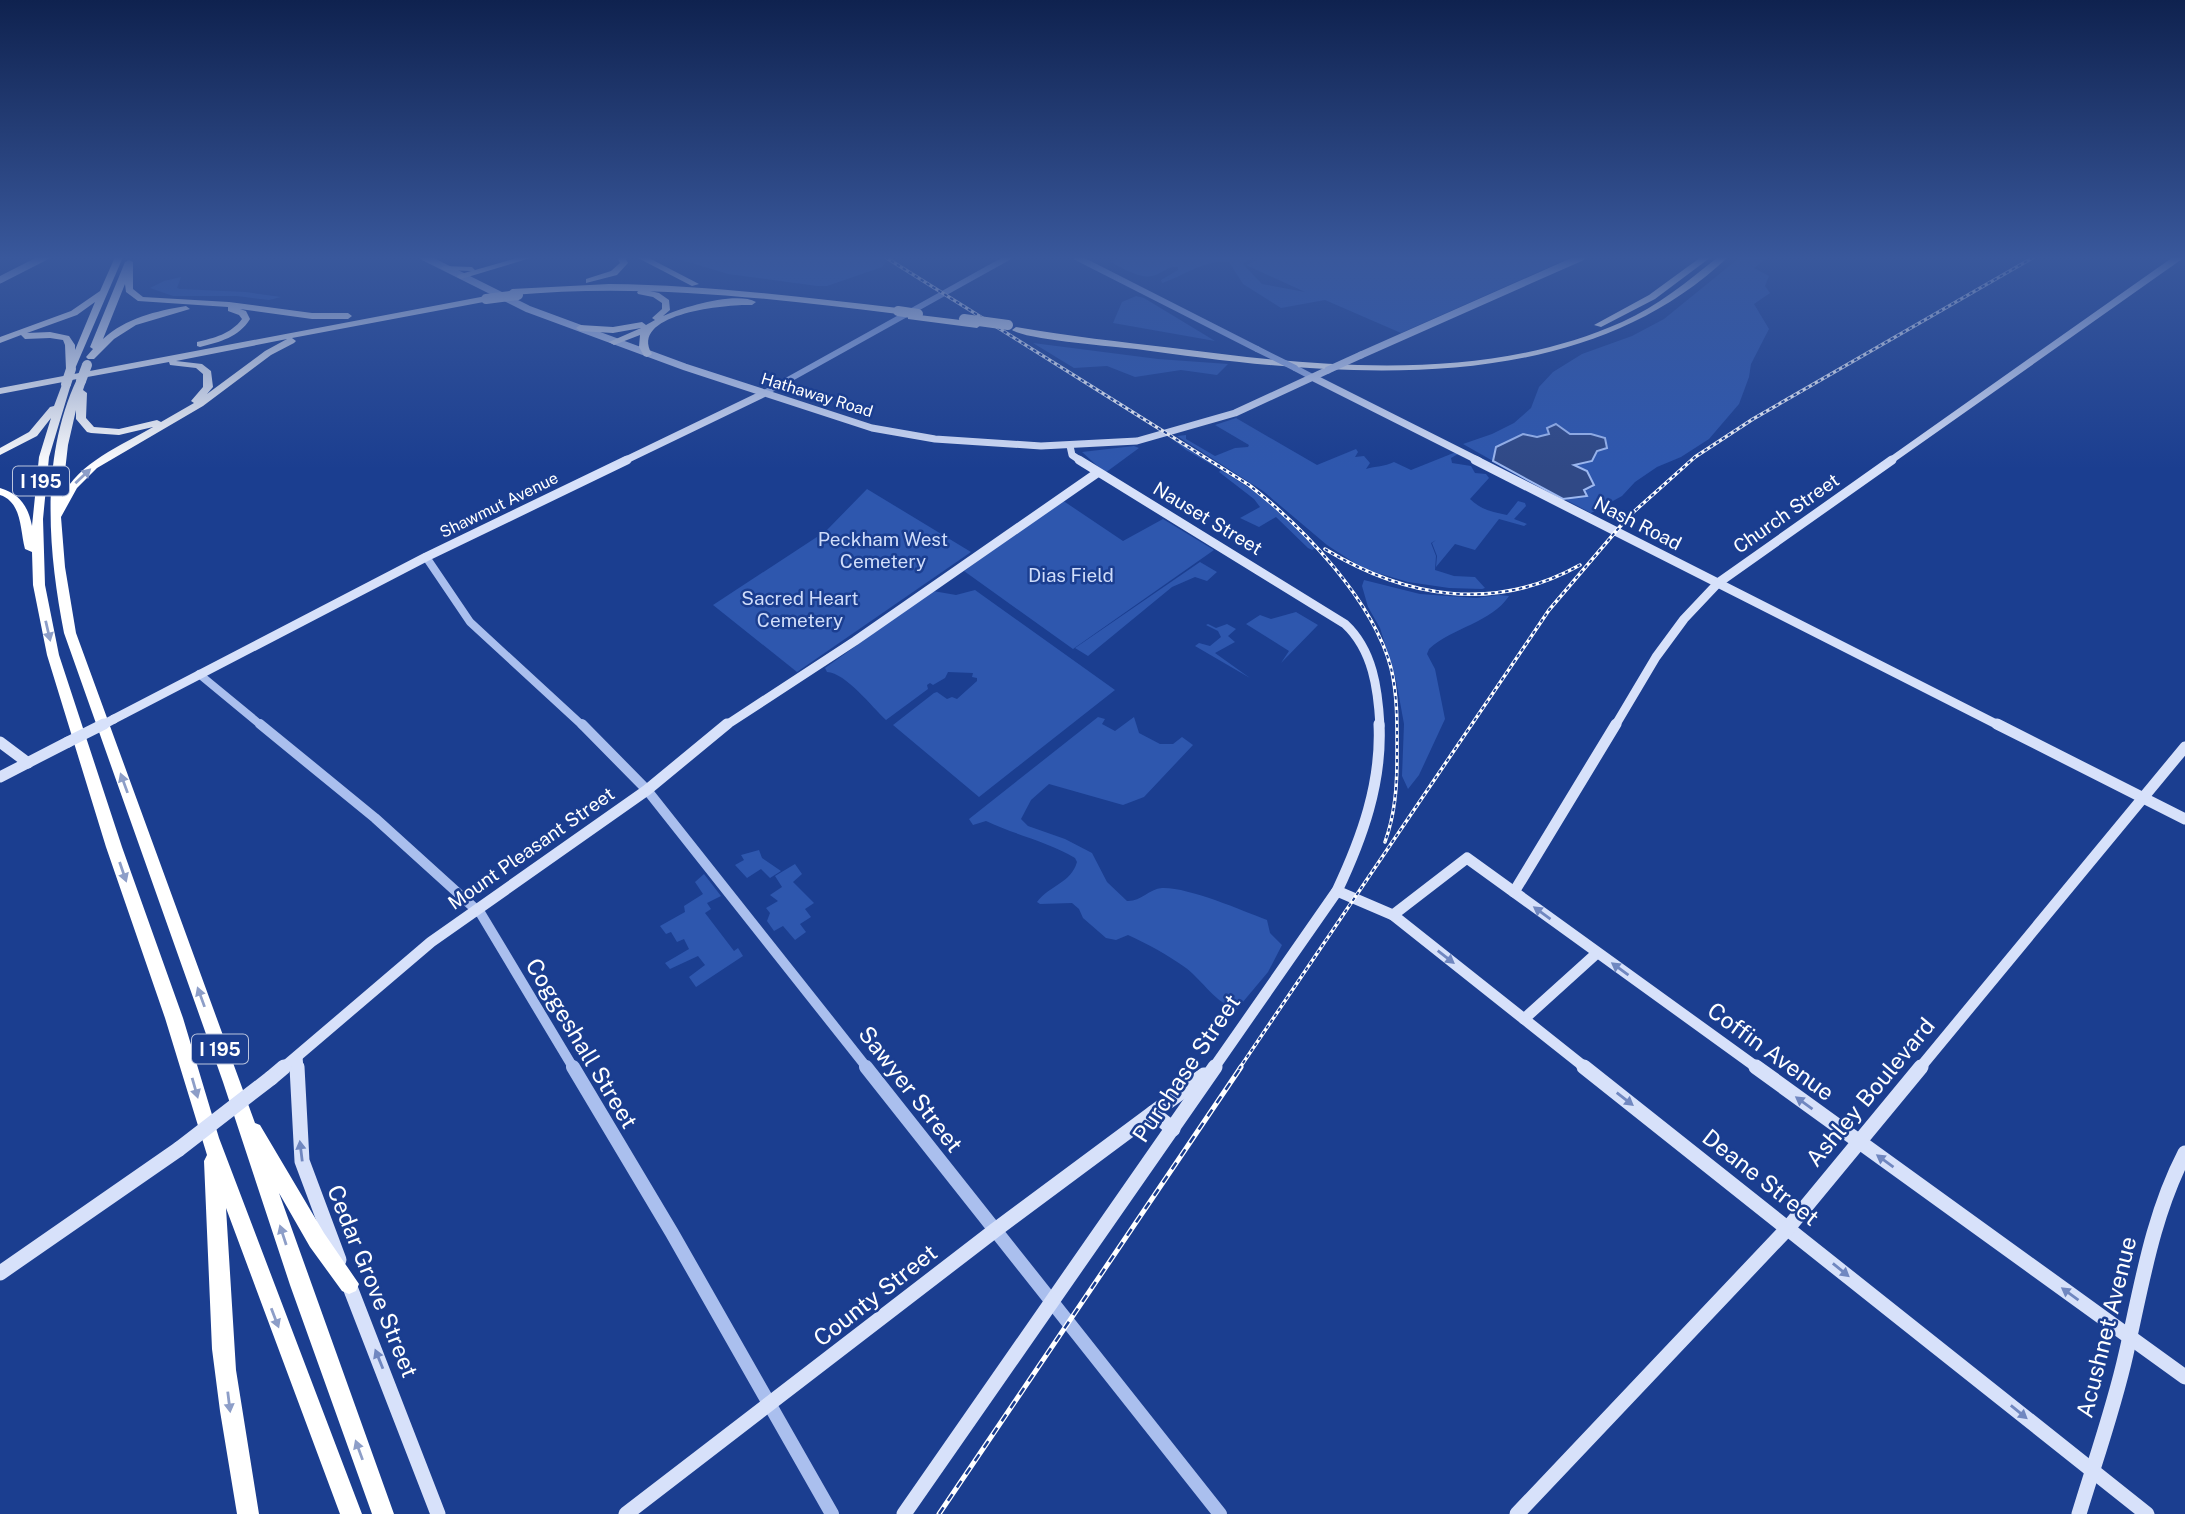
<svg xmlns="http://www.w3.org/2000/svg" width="2185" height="1514" viewBox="0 0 2185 1514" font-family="'Public Sans',sans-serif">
<rect width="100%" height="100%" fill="#1b3e90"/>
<g fill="#2e57ae">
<polygon points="672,257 881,257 886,261 882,267 827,286 817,286 728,274"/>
<path d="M1122,257H1253L1243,264L1262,284L1305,292L1246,265L1265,257H1572L1401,333L1325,300L1281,308L1243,284L1229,262C1204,259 1184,276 1162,283L1161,280L1178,270V267C1169,266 1165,271 1158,274C1142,282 1124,268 1110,262Z"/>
<path d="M1768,257L1754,268L1769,276L1765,286L1770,293L1754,304L1769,329L1751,364L1749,377L1739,404L1709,439L1681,457L1657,467L1635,482L1622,496L1591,513L1566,500L1593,487L1580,468L1574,466L1587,462L1605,442L1604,437L1570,434L1556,424L1547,429L1549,434C1531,438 1495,434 1493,461L1463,444L1492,434L1514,423L1531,408L1539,387L1553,372L1582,354L1632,336L1664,319L1739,258Z"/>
<polygon points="181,277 177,288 180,289 246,292 281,297 269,300 237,296 173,296 150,288 164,281"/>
<polygon points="1136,296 1144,298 1215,341 1113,323 1122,302"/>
<polygon points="1033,343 1158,359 1228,364 1217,375 1181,370 1135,377 1107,366 1074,368"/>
<path d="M1236,418L1317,465L1356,449L1358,452L1355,457L1364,456L1370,463L1366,469C1376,466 1384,467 1394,462L1411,470L1456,452L1458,454L1451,458L1452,463L1471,466L1475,473L1486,474L1489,478L1470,499C1480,509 1491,512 1507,515L1518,501L1525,503L1526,506L1514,519L1527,524L1524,526L1499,519L1475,550L1455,544L1436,567L1437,556L1432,543L1436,540L1431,543L1436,556L1435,570L1454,576L1475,577L1485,588L1482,589L1449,588L1408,582L1364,569L1327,545L1263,491L1177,436L1186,435V439L1215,456L1235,448L1248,447L1249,445L1215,425Z"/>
<polygon points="1171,438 1265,498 1317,547 1312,550 1308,548 1276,517 1259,527 1240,518 1260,507 1254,499 1219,472 1221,470 1186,450"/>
<polygon points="1134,446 1139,448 1105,473 1082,452"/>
<polygon points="867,489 971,552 797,672 713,605 826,531"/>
<polygon points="1062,500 1123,541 1163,519 1214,550 1073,649 964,571"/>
<polygon points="1200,562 1217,572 1207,581 1195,577 1172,587 1088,656 1075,648"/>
<path d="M1364,580L1420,594L1476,598L1499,595L1509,596C1491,623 1453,627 1429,649L1427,654L1435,669L1445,719L1419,775L1408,789L1402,776L1404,724L1396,680L1380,628L1368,607L1362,586Z"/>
<path d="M975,590L1115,690L979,797L893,725L934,693L937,692L947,699L952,697L957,699L977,681V678L972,677L973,673L948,672L945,678L933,685L930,683L927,685L928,689L886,720C872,707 846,673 827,672L825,668L933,591L956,595Z"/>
<polygon points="1296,612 1318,625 1281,663 1289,651 1246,624 1260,615 1271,619"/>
<polygon points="1208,624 1216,628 1227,624 1236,629 1228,636 1235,642 1215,653 1250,678 1195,646 1199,643 1210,646 1221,637 1218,631 1206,625"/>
<path d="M1098,717L1105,719L1102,724L1115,731L1134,717L1139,733L1160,744H1173L1182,737L1193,745L1144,797L1123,805L1049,784L1031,800L1021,819L1028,826L1065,839L1092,853L1107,882L1127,901C1140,902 1149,889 1162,888C1188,887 1241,910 1267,920L1270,933L1282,945L1268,972L1237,1009C1216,1004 1203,981 1186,968C1168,955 1148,944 1128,935L1116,940L1106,938L1083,918L1079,909L1072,903L1040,904L1037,902C1050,885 1071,883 1077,862L1075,858C1047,841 1015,835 986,821L973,825L969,819Z"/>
<polygon points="759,850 762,858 781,871 770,878 761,869 747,878 735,865 744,860 741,855"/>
<polygon points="795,864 802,874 793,882 814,903 805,909 811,917 800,924 806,932 795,940 783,926 774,931 767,921 770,913 766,908 778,901 770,895 782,887 775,876"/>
<polygon points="704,874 721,896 707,903 711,909 705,913 734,951 738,948 743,956 696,987 689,977 705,965 698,956 670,969 665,963 689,949 684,939 677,942 671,932 666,934 660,926 685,912 684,906 703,894 695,882"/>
</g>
<polygon fill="#304986" stroke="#9db8f0" stroke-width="2" points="1556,424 1570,434 1591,434 1605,438 1607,448 1597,451 1592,461 1574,465 1587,471 1594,485 1584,490 1587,496 1563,499 1493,461 1496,447 1523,434 1537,437 1549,434 1547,428"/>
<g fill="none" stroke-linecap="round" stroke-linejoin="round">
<g stroke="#aabfee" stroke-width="6">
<polyline points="1076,257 1257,349"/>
<polyline points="1295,368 1314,378"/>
<polyline points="763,394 1009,257"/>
</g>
<g stroke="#aabfee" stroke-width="8">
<polyline points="426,557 470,622 583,726"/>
<polyline points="199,674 262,726"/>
</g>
<g stroke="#aabfee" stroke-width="10">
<polyline points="260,724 375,818 481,914 574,1069"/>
<polyline points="582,724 647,790 868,1069"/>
</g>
<g stroke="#aabfee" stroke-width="14">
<polyline points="573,1067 672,1233 832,1514"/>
<polyline points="866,1067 1220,1514"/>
</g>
<g stroke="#d7e1fa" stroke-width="7">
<polyline points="424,257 528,309 685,367 872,428 935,439 1041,446 1137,441 1235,413 1328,370"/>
<polyline points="0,280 45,257"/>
<polyline points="1361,355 1582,257"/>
<polyline points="1314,378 1479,461"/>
<polyline points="1070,446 1072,455 1081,461"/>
<polyline points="624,461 763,394"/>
<polyline points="1890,461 2179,257"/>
</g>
<g stroke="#d7e1fa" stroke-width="9">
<path d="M1079,460L1345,624C1373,650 1378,689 1380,726"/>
<polyline points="1475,460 2000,726"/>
<polyline points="114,719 426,557 627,460"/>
<polyline points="725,726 855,641 1097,473"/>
<polyline points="1615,726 1656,657 1684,619 1718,583 1892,460"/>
</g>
<g stroke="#d7e1fa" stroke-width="11">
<polyline points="1997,724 2185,819"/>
<polyline points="0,742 28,763"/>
<polyline points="0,777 68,742"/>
<polyline points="1337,891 1393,915 1587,1069"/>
<polyline points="1514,892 1616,724"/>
<polyline points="1393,915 1467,858 1759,1069"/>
<polyline points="1524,1019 1597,953"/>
<polyline points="297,1057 298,1069"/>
<polyline points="282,1069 431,942 647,790 727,724"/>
<path d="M1213,1069L1337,891C1362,838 1382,783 1379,724"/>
<polyline points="1919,1069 2185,747"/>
</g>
<g stroke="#d7e1fa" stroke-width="15">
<polyline points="297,1067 302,1161 339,1260"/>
<polyline points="1584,1067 2147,1514"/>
<polyline points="1756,1067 2185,1377"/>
<polyline points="271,1078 284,1067"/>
<polyline points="1153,1113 1173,1129"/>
<polyline points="0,1273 179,1149"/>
<polyline points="348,1282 438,1514"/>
<polyline points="626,1514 994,1231 1204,1075"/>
<polyline points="904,1514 1215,1067"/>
<polyline points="1517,1514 1788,1228 1921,1067"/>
<path d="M2079,1514C2095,1461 2114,1408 2126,1354C2142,1284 2152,1217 2185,1153"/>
</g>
<g fill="#fff" fill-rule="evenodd">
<path d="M115,257H123L74,371L66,369L65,345L63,340L50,338L25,339L21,335L0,343V337L71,311L100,291ZM95,302L75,350V345L69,336L50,332L27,333L77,315Z"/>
<polygon points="520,257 534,257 461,279 457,277 458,275 471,271 444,270 440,268 444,266 472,267 475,270"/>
<polygon points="617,257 625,257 628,263 617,275 586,283 586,279 611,271 620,263"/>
<polygon points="636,257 647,257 699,284 692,286"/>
<polygon points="1701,257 1711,257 1655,299 1601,327 1594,325 1649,295"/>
<path d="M1718,257H1728C1573,404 1330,376 1136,349C1112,346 1028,340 1012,330L1016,327C1068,336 1121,342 1173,348C1319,367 1483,384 1622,322C1658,306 1688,281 1718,257Z"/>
<path d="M129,260L133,262V289L143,297L229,302L312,313H348L352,316L348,319H312L240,309L246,311L250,319C239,337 220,342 200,347L197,346V342C214,338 231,334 242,319L239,315L228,311V307L138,301L126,292L125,284L103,339C126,318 156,311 186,306L190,309L136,325L114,339L94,359H88L86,357L93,349L90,347L125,262Z"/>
<path d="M609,284C706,285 802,297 898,308L902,311L898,314C768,298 643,283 512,295L508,292L512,289Z"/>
<path d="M641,289L659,293L669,300L670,310L663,316C684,307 736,291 756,302L752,305C728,304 628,313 652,354L647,357L644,356L639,347L640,335L614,345L609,342L641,328L613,333L580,331L576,328L580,325L613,327L642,322L646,325L655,320L652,318L662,309V303L653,297L638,294L637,292Z"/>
<path d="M486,296L490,299L489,301L292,338L296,341L294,343L271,355L203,406L97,468L77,488L61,517L65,567L76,633L255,1123L260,1125L324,1233L359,1284L356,1291L349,1294L342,1291L310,1247L279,1193L394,1514H372L290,1285L223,1082L64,633C48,550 40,458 77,379L67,381L71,384L49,457L43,519L45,585L59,655L122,847L183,1018L219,1138L362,1514H340L226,1208L236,1370L259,1514H237L220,1411L212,1349L204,1161L207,1155L165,1018L106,847L47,655L33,585L32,552L25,549C20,530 22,502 0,495V488C20,494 28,506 32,526L39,457L51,418L37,436L0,455V448L29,432L50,407L54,406L63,382L0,394V388ZM287,339L265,351L207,394L213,387L211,371L202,364L176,361ZM169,362L170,365L196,368L203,374V387L191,401L194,403L161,422L157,420L119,429L94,427L86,418L87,393L83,390L86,381L82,378ZM76,410V419L87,432L91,433L119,435L153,427C121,446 79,462 62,497L68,445Z"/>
<polygon points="911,314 977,322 981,325 977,328 908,319 908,315"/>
</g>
<defs>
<g id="rail-far1">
<path d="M885,257L1249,485C1303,527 1373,600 1391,668C1398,697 1397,728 1397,758C1397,787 1395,814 1385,842"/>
<path d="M1325,549C1406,598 1494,613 1580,565"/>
<polyline points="1239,1069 1549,610 1629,516 1695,457 1753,419 2034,257"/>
</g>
<polyline id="rail" points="939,1514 1241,1067"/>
</defs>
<use href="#rail-far1" stroke="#fff" stroke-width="3.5"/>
<use href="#rail" stroke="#fff" stroke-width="5"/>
<use href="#rail-far1" stroke="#1b3e90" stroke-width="2" stroke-dasharray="3.5" stroke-linecap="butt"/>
<use href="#rail" stroke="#1b3e90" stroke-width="2.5" stroke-dasharray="8" stroke-linecap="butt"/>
<polyline stroke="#aabfee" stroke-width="6" points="1257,349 1295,368"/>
<polyline stroke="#d7e1fa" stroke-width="7" points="1328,370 1361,355"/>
<polyline stroke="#d7e1fa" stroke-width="9" points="101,726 114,719"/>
<polyline stroke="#d7e1fa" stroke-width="11" points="68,742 104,724"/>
<polyline stroke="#d7e1fa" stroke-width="15" points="179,1149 271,1078"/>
<g stroke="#fff" stroke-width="10">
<polyline points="486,299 518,295"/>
<polyline points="898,311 918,314"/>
<polyline points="964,319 1008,325"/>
<polyline points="81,381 87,365"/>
<polyline points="66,384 71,369"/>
</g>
</g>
<defs><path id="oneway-solid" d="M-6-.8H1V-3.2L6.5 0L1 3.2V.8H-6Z" transform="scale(1.75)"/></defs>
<g fill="#8d9ec8">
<use href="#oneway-solid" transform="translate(83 476) rotate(-43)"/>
<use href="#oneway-solid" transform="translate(48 631) rotate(77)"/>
<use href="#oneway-solid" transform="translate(124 783) rotate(-110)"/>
<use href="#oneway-solid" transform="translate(123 872) rotate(71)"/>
<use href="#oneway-solid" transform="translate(201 997) rotate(-110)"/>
<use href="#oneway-solid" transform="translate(195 1088) rotate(74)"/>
<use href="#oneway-solid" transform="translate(283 1235) rotate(-108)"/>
<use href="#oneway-solid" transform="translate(275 1318) rotate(69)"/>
<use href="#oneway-solid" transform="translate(229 1402) rotate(83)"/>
<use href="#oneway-solid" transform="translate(359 1450) rotate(-110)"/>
</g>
<g fill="#7087c0">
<use href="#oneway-solid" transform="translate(1542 913) rotate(-144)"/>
<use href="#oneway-solid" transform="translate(1446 957) rotate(38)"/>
<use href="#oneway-solid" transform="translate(1620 969) rotate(-144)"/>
<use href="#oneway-solid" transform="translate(1625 1099) rotate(38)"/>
<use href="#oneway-solid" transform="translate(1804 1103) rotate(-144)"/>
<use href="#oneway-solid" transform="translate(301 1151) rotate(-97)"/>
<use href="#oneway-solid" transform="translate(1885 1161) rotate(-144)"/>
<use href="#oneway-solid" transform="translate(1841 1270) rotate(39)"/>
<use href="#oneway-solid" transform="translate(2070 1294) rotate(-144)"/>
<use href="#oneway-solid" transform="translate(379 1359) rotate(-112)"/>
<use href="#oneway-solid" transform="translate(2019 1412) rotate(39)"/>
</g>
<linearGradient id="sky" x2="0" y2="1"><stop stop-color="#0f224f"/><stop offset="0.55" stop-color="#39589c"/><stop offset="1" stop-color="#39589c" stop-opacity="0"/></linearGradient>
<rect width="2185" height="469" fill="url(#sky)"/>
<g text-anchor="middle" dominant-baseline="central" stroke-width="5" stroke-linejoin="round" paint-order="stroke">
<g font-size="16" fill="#fff" stroke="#1b3e90">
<text transform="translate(817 395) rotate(17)">Hathaway Road</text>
<text transform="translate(499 505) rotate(-26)">Shawmut Avenue</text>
</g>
<g fill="#1b3e90" stroke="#bbc5de" stroke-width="2">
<rect x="13" y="466.5" width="56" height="29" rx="5"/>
<rect x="192" y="1034.5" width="56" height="29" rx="5"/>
</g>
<g font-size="18" font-weight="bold" fill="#fff">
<text x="41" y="481">I 195</text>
<text x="220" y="1049">I 195</text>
</g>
<g font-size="19" fill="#fff" stroke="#1b3e90">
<text transform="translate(1786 513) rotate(-35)">Church Street</text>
<text transform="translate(1208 518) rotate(31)">Nauset Street</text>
<text transform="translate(1638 523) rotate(27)">Nash Road</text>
<text transform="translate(531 848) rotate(-35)">Mount Pleasant Street</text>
</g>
<g font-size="19" fill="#d0ddfa" stroke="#1b3e90">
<text x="883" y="539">Peckham West<tspan x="883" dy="22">Cemetery</tspan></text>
<text x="1071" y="575">Dias Field</text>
<text x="800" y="598">Sacred Heart<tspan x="800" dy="22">Cemetery</tspan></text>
</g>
<g font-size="23" fill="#fff" stroke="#1b3e90">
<text transform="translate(582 1043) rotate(59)">Coggeshall Street</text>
<text transform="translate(1771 1051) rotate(36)">Coffin Avenue</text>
<text transform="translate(1186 1068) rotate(-56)">Purchase Street</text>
<text transform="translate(911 1089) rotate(52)">Sawyer Street</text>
<text transform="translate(1870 1092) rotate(-50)">Ashley Boulevard</text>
<text transform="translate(1761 1177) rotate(38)">Deane Street</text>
<text transform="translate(373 1281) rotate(68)">Cedar Grove Street</text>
<text transform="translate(875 1295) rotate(-38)">County Street</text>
<text transform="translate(2106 1327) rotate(-76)">Acushnet Avenue</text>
</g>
</g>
</svg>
